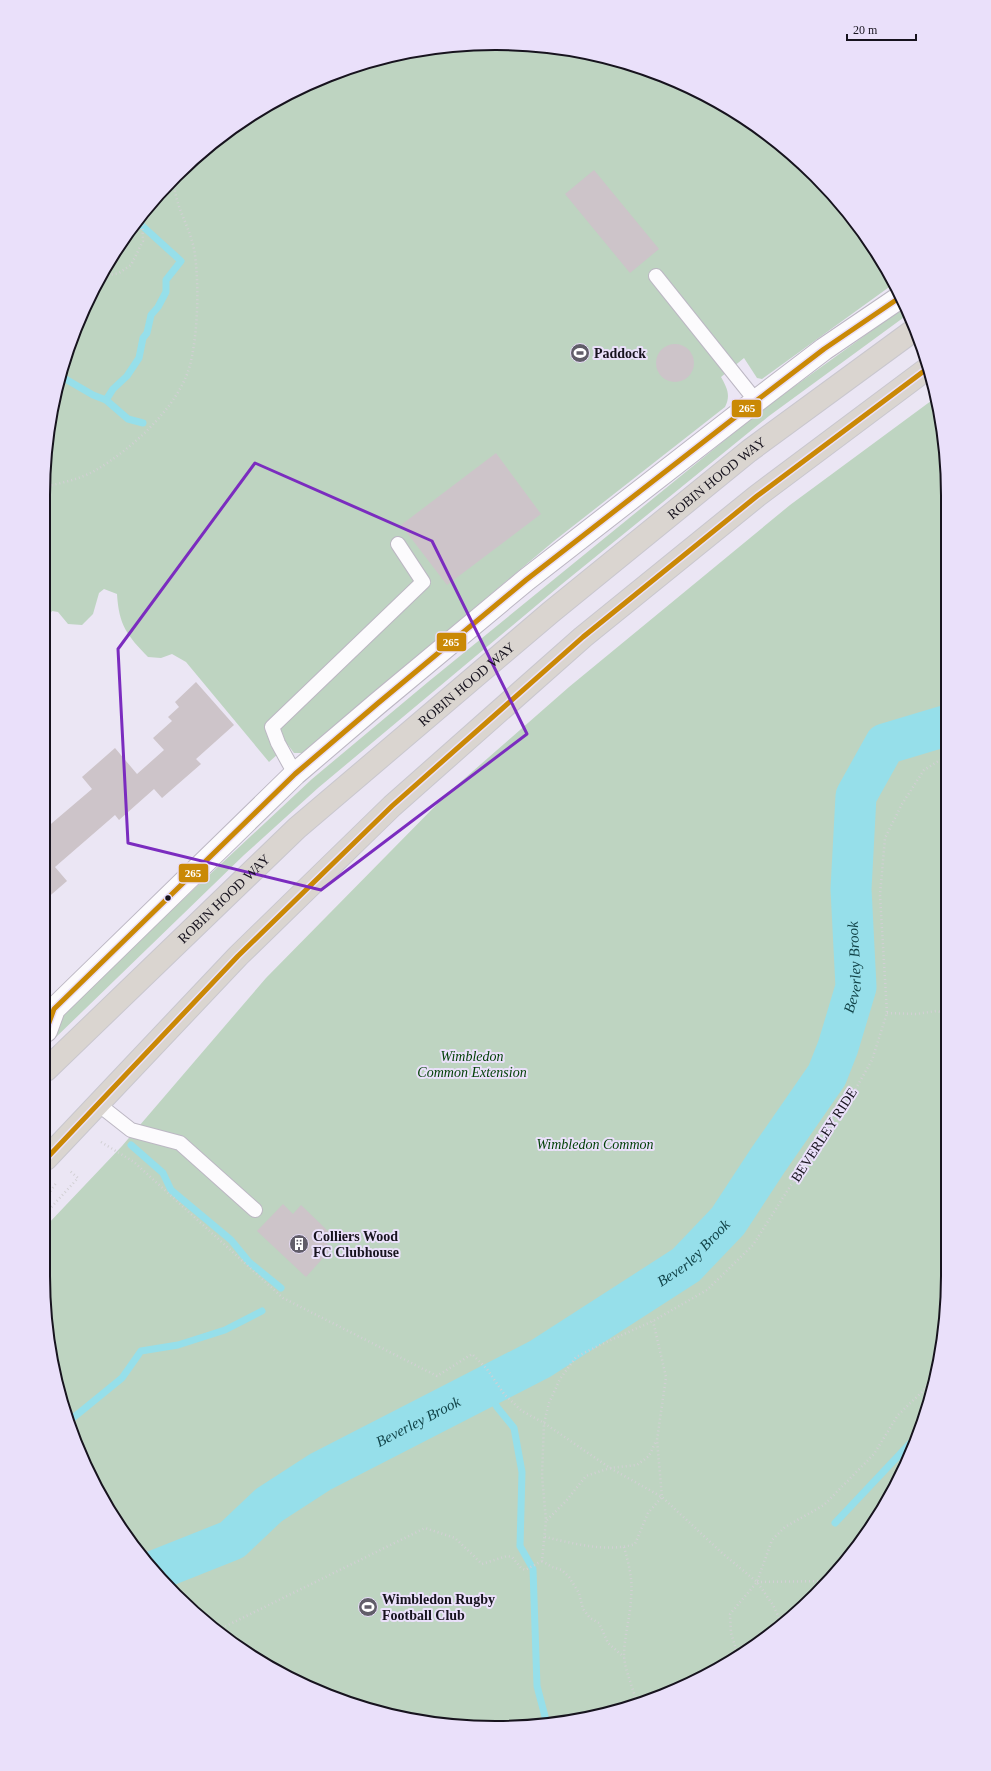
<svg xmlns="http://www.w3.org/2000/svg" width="991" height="1771" viewBox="0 0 991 1771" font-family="Georgia,serif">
<rect width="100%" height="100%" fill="#ebe6f4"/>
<g fill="#bed4c1">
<path d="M466,44L555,47L641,67L722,104L815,175L872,244L892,285L762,379L757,378L744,358L721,377C727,388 731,395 725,407L554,541L302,753H294L288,745L269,762L186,662L172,654L161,658L148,657C127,635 119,626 117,594L104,589L99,593L93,614L82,625L68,624L58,612L52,611L48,617V626L45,628L44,466L67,350L104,269L155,197L220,136L296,90L379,58Z"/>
<polygon points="903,308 907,315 769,416 562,584 318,788 244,855 52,1041 56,1027 67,1008 312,779 428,682 763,409"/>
<polygon points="935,398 944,437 947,1305 924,1421 887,1502 836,1574 794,1616 722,1667 668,1694 584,1719 525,1727 437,1724 378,1713 296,1681 244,1652 176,1596 136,1551 90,1476 67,1421 47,1335 47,1225 122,1146 266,978 448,793 569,687 790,505"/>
</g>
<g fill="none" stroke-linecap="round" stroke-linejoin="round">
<g stroke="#96dfea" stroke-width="7">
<polyline points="138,222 181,261 166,280 166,292 158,307 151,315 147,333 143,338 139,358 127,376 113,389 106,400 128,419 143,423"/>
<polyline points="62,377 93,395 106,400"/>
<polyline points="131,1145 163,1173 171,1190 231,1240 249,1262 281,1288"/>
<polyline points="486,1387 497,1407 514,1428 522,1472 520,1546 533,1569 537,1686 547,1724"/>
<polyline points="68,1422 122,1378 141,1351 178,1345 225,1330 262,1311"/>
<polyline points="835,1523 917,1436"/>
</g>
<path stroke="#96dfea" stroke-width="41" id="s1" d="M154,1571L232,1540L269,1505L320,1472L540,1359L686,1265L728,1221L768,1160L827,1075L838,1047L856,987L851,889L856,796L885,744L945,726"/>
</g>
<g fill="#cdc4c9">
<polygon points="594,170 659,249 630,273 565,194"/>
<circle cx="675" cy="363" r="19"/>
<polygon points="496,453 541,514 447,585 401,525"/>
<polygon points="196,682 234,725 196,759 201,764 162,798 154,789 119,820 115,815 55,867 67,881 45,900 45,829 92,789 82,777 115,748 137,774 164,750 153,738 172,721 168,717 179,707 175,702"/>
<polygon points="283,1204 293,1214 301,1205 329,1232 322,1239 332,1248 306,1277 257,1231"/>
</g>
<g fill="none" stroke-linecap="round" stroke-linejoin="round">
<defs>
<g id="service">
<polyline points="656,276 756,401"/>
<polyline points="295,774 278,743 272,727 423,582 398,544"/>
<polyline points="98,1104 131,1130 180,1143 255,1210"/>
</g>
<polyline id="minor" points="46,1031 54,1009 295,774 377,704 526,580 756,401 824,349 899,298"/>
<g id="trunk">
<path id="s2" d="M46,1070L297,828L551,612L749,451L914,330"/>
<polyline points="46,1159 238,956 392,806 583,637 757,496 928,368"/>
</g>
</defs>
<use href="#service" stroke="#bcb7c3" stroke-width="16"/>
<use href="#minor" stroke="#bcb7c3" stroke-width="24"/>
<use href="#trunk" stroke="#c9c7ce" stroke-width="24"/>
<g stroke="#d2d0d4" stroke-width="2.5" stroke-dasharray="1 3" stroke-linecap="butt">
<polyline points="100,277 119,273 131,265 143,241 142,216"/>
<path d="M44,487C61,483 81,479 96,470C132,449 182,404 191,361C198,329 199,287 195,255C192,229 174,207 174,180"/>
<polyline points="887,1013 916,1014 936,1011 946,1013"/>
<polyline points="101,1142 134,1162 283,1298 437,1376 472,1354 487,1369 504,1394 522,1411 544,1423 610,1468 662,1497 722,1553 757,1582 773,1605 782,1624"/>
<polyline points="46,1198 56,1183"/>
<polyline points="46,1203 52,1207"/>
<polyline points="46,1213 78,1178 70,1171"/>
<polyline points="547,1520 566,1501 586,1476 610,1468 637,1465 649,1456 656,1441"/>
<path d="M545,1537C572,1543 607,1553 635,1544L648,1513L662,1497L657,1440L666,1377L653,1321"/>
<path d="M624,1547C629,1565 633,1580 631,1599C630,1618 624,1637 624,1656C625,1672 634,1688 636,1703"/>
<polyline points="542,1561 552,1567 562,1570 569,1577 579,1593 583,1609 590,1618 599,1623 608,1643 624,1657"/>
<polyline points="757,1582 828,1581"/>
<polyline points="218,1630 425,1528 455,1538 482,1564 507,1556 512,1557 521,1568 525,1570 542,1561 546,1520 542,1476 544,1423 549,1403 560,1379 576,1357 602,1344 653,1321 707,1290 753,1245 817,1144 846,1106 872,1060 887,1013 880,895 885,838 902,804 924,770 945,757"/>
<polyline points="731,1661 736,1649 731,1633 730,1614 757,1582 772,1540 785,1527 824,1505 874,1454 898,1415 922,1392 932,1377 934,1356 938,1351"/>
</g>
<use href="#service" stroke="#fcfbfd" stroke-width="14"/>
<use href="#minor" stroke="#fcfbfd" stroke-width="22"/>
<use href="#trunk" stroke="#dad5d0" stroke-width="22"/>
<defs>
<g id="bus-1">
<polyline points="46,1031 54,1009 295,774 377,704 526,580 756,401 824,349 899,298"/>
<polyline points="46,1159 238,956 392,806 583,637 757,496 928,368"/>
</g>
</defs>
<use href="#bus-1" stroke="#eae0fa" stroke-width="8"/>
<use href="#bus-1" stroke="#ca8906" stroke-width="5"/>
</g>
<path fill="none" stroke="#7b2cbf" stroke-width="3" stroke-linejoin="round" d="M255,463L432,541L527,734L321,890L128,843L118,649Z"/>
<defs>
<symbol id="stadium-disc" viewBox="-11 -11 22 22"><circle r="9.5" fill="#615d69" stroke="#eae0fa"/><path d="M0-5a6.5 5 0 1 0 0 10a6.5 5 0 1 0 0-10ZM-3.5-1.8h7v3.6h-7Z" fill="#fff"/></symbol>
<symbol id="building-disc" viewBox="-11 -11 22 22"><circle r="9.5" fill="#615d69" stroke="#eae0fa"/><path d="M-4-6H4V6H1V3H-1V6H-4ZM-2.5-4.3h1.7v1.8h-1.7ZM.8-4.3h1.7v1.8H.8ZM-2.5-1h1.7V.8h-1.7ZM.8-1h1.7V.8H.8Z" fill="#fff"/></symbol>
</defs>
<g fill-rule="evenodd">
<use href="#stadium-disc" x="569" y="342" width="22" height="22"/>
<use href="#building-disc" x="288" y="1233" width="22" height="22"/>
<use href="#stadium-disc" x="357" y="1596" width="22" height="22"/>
</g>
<circle fill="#17131e" stroke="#eae0fa" stroke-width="1.5" cx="168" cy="898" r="3.5"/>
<g text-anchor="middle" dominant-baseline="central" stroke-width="4" stroke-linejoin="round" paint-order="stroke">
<g font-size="14" font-weight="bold" fill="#17131e" stroke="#eae0fa" text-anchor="start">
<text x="594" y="353">Paddock</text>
<text x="313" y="1236">Colliers Wood<tspan x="313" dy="16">FC Clubhouse</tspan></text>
<text x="382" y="1599">Wimbledon Rugby<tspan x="382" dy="16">Football Club</tspan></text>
</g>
<g font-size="14" fill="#17131e" stroke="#eae0fa">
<text stroke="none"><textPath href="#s2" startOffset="895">ROBIN HOOD WAY</textPath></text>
<text stroke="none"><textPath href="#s2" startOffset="571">ROBIN HOOD WAY</textPath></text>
<text stroke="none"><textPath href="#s2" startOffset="247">ROBIN HOOD WAY</textPath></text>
<text transform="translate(824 1135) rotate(-57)">BEVERLEY RIDE</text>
</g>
<g font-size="14" font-style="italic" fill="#034108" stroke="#eae0fa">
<text x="472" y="1056">Wimbledon<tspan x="472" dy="16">Common Extension</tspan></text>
<text x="595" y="1144">Wimbledon Common</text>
</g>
<g font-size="15" font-style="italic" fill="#124449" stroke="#eae0fa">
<text stroke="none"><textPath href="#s1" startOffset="966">Beverley Brook</textPath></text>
<text stroke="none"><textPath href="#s1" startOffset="630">Beverley Brook</textPath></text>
<text stroke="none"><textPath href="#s1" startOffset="306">Beverley Brook</textPath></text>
</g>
</g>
<path d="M0 0H991V1771H0ZM495 50H496A445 445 0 0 1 941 495V1276A445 445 0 0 1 496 1721H495A445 445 0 0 1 50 1276V495A445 445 0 0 1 495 50Z" fill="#eae0fa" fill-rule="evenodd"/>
<path fill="none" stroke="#17131e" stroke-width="2" d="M495 50H496A445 445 0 0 1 941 495V1276A445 445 0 0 1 496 1721H495A445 445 0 0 1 50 1276V495A445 445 0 0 1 495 50Z"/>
<g stroke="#eae0fa" stroke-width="1.5">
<rect x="731" y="399" width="31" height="19" rx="4" fill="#ca8906"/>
<rect x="436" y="632" width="31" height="20" rx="4" fill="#ca8906"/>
<rect x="178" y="863" width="31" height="20" rx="4" fill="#ca8906"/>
</g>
<g font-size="11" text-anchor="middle" font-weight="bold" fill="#fff">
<text x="747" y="412">265</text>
<text x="451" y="646">265</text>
<text x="193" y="877">265</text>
</g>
<path d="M847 34v6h69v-6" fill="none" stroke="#17131e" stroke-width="2"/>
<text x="853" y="34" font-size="12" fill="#17131e" stroke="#eae0fa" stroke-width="3" paint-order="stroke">20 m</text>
</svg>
